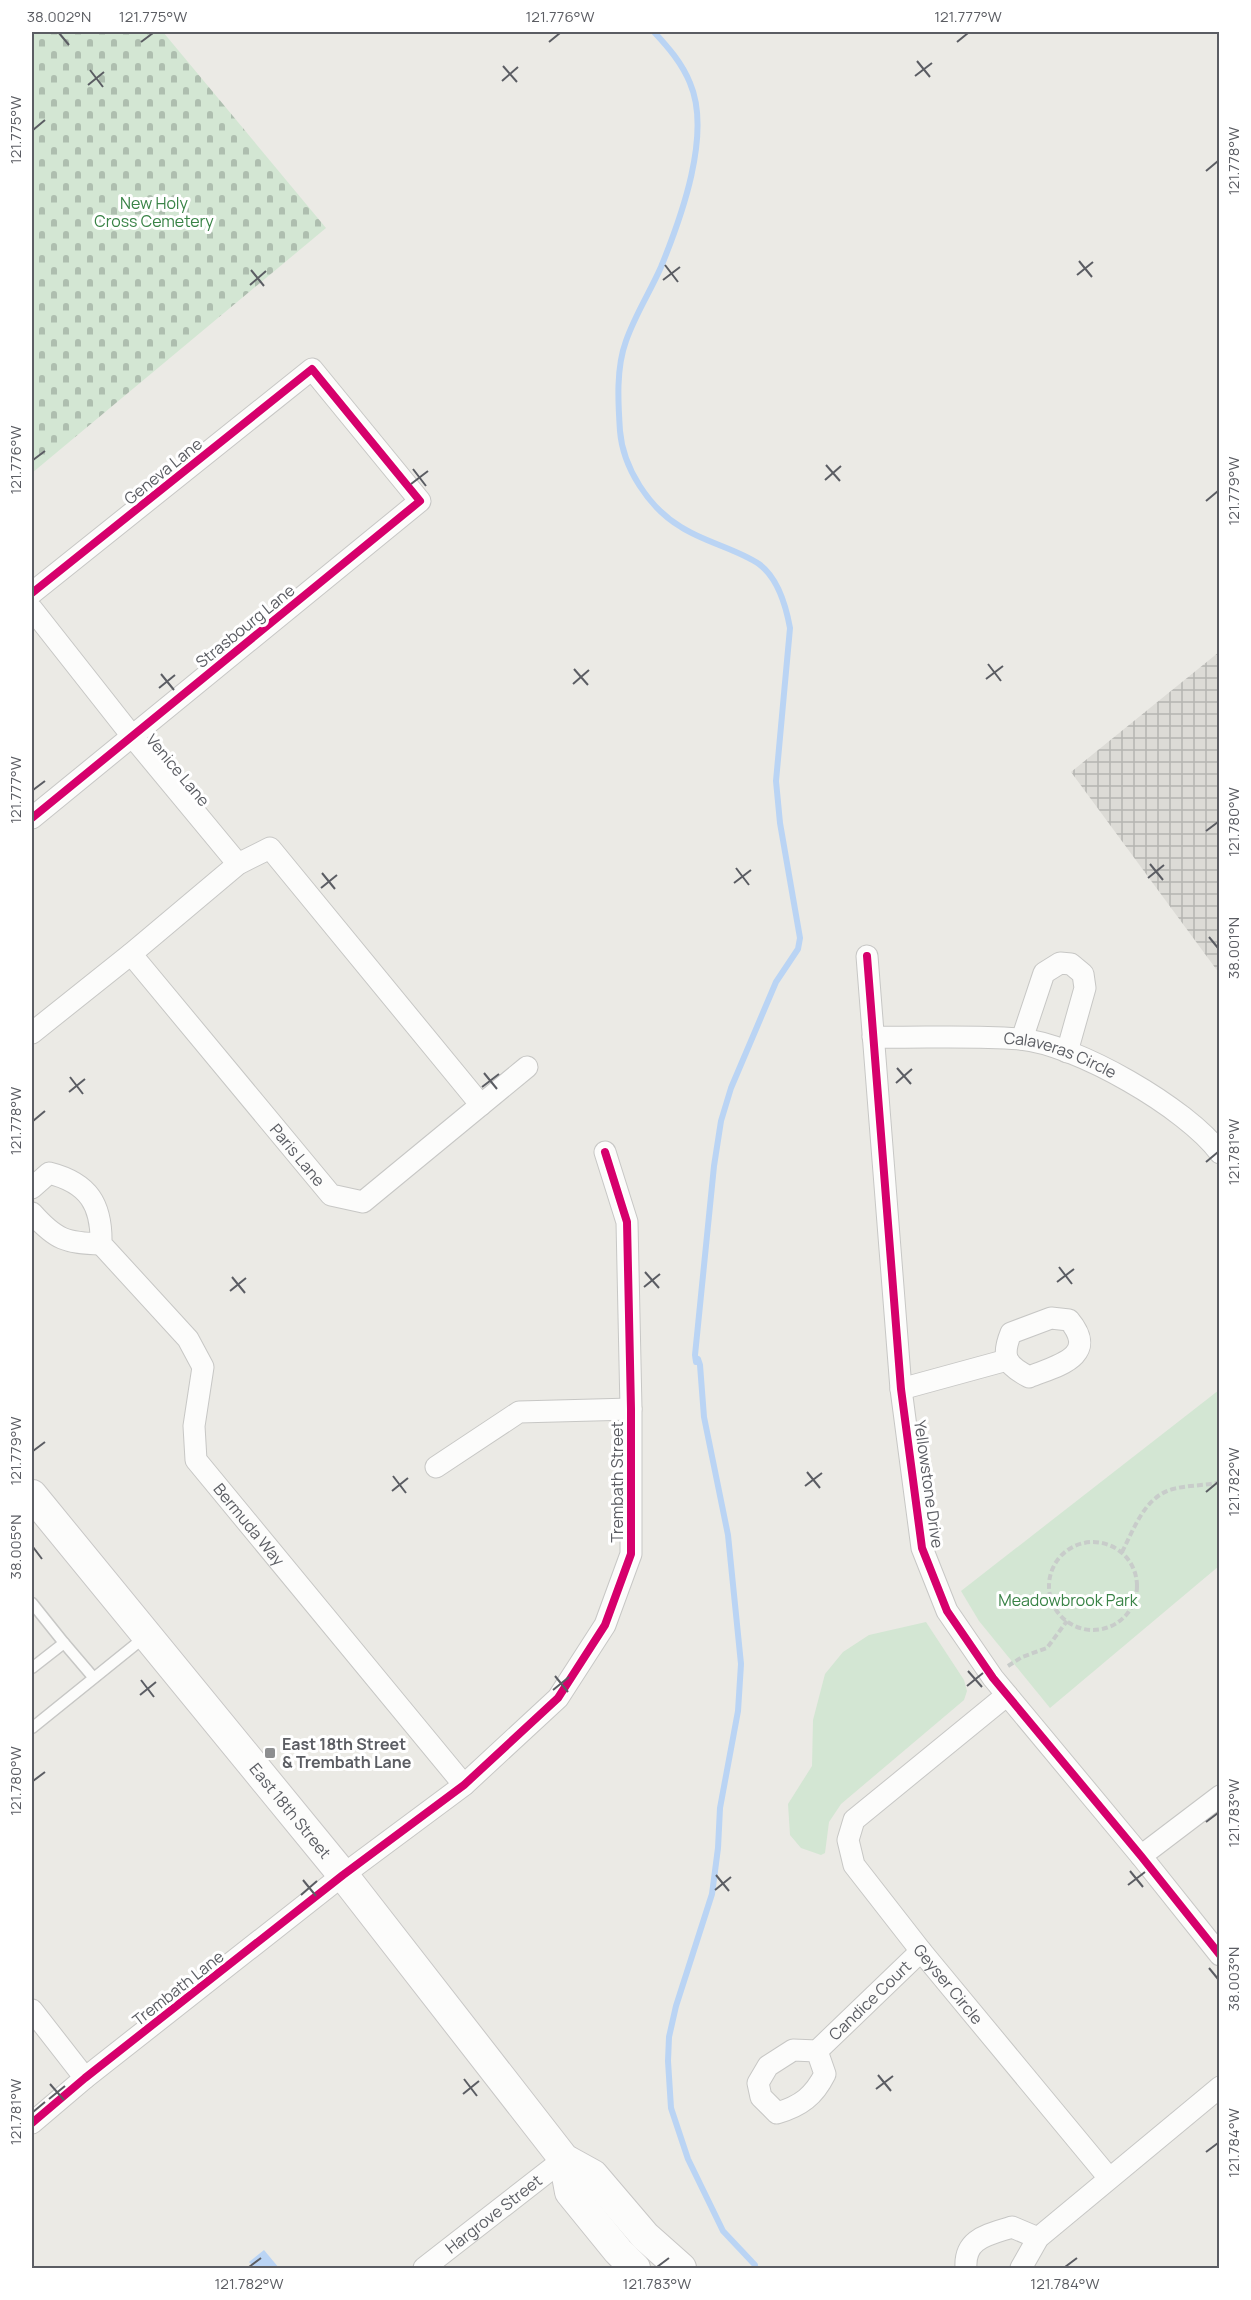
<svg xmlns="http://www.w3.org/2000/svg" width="1251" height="2300" viewBox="0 0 1251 2300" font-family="Manrope,sans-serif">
<defs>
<pattern id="industrial-grid" width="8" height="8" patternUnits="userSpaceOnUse" patternTransform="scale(1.5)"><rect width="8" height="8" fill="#dcdbd6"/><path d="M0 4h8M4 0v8" fill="none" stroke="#b5b5b1"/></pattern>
<pattern id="cemetery-stones" width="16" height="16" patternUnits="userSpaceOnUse" patternTransform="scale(1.5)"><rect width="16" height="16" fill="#d3e6d3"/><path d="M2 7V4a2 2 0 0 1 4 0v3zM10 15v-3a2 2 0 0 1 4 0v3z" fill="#aebeaf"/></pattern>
</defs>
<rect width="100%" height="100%" fill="#ebeae5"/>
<polygon fill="url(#industrial-grid)" points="1219,652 1219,973 1071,772"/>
<polygon fill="url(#cemetery-stones)" points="32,32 163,32 326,228 32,473"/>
<g fill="#d3e6d3">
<polygon points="1219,1390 1219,1566 1050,1708 979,1621 961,1591"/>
<polygon points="926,1622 964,1680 967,1691 964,1700 841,1804 829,1822 825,1853 821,1855 801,1848 790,1835 788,1804 812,1766 813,1720 825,1674 843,1652 869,1635"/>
</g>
<polygon fill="#bad4f4" points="264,2250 279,2268 255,2268 249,2262"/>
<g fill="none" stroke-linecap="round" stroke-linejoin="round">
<path stroke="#bad4f4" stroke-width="6" d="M654,32C668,47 682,63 690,83C712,134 681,218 661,267C650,292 635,315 626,341C616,368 618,402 620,431C623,468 649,508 681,527C704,542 737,549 759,564C778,578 786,606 790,628L776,781L780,823L800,938L798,949L776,982L731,1088L721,1121L714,1166L695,1355L696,1362L698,1359L700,1365L704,1417L728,1535L741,1664L738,1711L720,1808L718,1848L712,1894L676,2006L669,2037L668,2061L671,2108L688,2159L723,2231L755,2265L754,2268"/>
<defs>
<g id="service">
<polyline points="32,1603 64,1643 32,1668"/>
<polyline points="64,1643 93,1677"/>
<polyline points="32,1728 146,1636"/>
</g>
<g id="minor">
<polyline points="32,593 312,369 420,501 32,818"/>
<polyline points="32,609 132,736 238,864"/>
<path id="s1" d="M131,954L331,1195L363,1202L527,1067"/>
<polyline points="867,956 901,1389 922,1548 947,1611 993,1678 1141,1856 1220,1955"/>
<polyline points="32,1033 131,954 238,864 270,848 481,1105"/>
<path id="s2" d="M873,1037C922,1038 972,1035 1020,1039C1076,1044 1187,1108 1220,1153"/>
<polyline points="1022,1039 1044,973 1060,963 1071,964 1083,974 1085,988 1067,1052"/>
<path id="s3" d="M32,1188L49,1173C89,1183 102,1205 101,1244L188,1339L203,1367L194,1426L196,1460L464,1785"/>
<path d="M32,1213C56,1240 66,1243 101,1244"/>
<path d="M1051,1318L1069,1320C1100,1357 1056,1366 1029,1377C1006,1365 1001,1357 1011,1333Z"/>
<polyline points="901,1389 1007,1360"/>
<polyline points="436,1467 519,1412 631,1409"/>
<path id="s4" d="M1007,1695L854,1820L848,1840L854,1865L921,1951L1109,2178"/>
<polyline points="1141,1856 1220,1796"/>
<polyline points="32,2010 85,2078"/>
<path id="s5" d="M817,2051L825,2074C814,2096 801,2106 777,2113L761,2097L758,2083L768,2066L793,2050L817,2051L921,1951"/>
<polyline points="32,2123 85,2078 343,1875 464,1785 558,1698 605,1625 631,1554 631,1409 627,1222 605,1152"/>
<path id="s6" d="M424,2268L564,2159"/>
<path d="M966,2268C964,2238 988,2235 1012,2227L1038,2238"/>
<polyline points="1021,2268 1038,2238 1220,2087"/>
</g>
<g id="secondary">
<path id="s7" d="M32,1495L343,1875L564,2159L593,2175L645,2236L681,2268"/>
<polyline points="564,2159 570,2192 618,2251 635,2268"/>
</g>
</defs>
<use href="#service" stroke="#c7c7c5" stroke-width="13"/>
<use href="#minor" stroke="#c7c7c5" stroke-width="23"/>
<use href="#secondary" stroke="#c8c7c6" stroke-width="32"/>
<g stroke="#c8ccca" stroke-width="4" stroke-dasharray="6 3" stroke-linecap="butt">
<circle cx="1093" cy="1586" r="44"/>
<path d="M1122,1552C1134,1529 1145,1496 1173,1489C1188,1485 1204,1486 1220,1482"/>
<polyline points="1008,1666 1022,1657 1047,1648 1067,1621"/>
</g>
<use href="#service" stroke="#fcfcfb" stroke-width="10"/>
<use href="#minor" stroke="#fcfcfb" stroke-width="21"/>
<use href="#secondary" stroke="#fcfcfb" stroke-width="30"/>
<defs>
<g id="cycleway">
<polyline points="32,593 312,369 420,501 32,818"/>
<polyline points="867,956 901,1389 922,1548 947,1611 993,1678 1141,1856 1220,1955"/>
<polyline points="32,2123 85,2078 343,1875 464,1785 558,1698 605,1625 631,1554 631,1409 627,1222 605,1152"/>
</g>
</defs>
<use href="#cycleway" stroke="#fff" stroke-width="11"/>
<use href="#cycleway" stroke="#d6006c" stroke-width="8"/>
</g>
<path fill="none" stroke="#5b5d63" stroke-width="2" d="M59,33L69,45M141,42L153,33M549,42L560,33M957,42L968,33M917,61L930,77M503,66L517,82M90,70L103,87M915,76L932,63M502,81L518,67M88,85L104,72M33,130L45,120M1206,171L1218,161M1079,261L1092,277M665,265L678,282M251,270L264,286M1077,275L1093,262M663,280L680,267M250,285L266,271M33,460L45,451M826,465L840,481M413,469L426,486M825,480L841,466M411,484L428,471M1206,501L1218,491M988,664L1001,681M574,669L588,685M161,674L174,690M986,679L1003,666M573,684L589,670M159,688L175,675M33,790L45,781M1206,831L1218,822M1150,864L1163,880M736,868L749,885M322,873L335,889M1148,878L1164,865M734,883L751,870M321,888L337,875M1209,937L1218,948M897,1068L911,1084M484,1073L497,1089M70,1077L83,1094M896,1083L912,1069M482,1087L499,1074M69,1092L85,1079M33,1121L45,1111M1206,1162L1218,1152M1059,1267L1072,1284M645,1272L659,1288M232,1277L245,1293M1057,1282L1074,1269M644,1287L660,1274M230,1291L246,1278M33,1451L45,1442M807,1472L820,1488M393,1476L406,1493M805,1486L822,1473M392,1491L408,1478M1206,1492L1218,1482M33,1547L42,1559M968,1671L982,1687M555,1676L568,1692M141,1680L154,1697M967,1686L983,1673M553,1690L569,1677M140,1695L156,1682M33,1781L45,1772M1206,1822L1218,1813M1130,1871L1143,1887M716,1875L729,1891M303,1880L316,1896M1128,1885L1145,1872M715,1890L731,1877M301,1895L317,1881M1209,1968L1218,1979M878,2075L891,2091M464,2079L477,2096M50,2084L64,2100M876,2089L893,2076M463,2094L479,2081M49,2099L65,2086M33,2112L45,2102M1206,2152L1218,2143M249,2267L261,2258M657,2267L669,2258M1065,2267L1077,2258"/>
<rect fill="#8d8e90" stroke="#fff" stroke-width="2" x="264" y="1747" width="12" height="12" rx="3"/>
<g text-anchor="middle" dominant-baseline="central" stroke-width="6" stroke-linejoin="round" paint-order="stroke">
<g font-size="16" fill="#398346" stroke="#fff">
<text x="154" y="203">New Holy<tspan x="154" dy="18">Cross Cemetery</tspan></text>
<text x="1068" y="1600">Meadowbrook Park</text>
</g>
<g font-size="16" fill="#5b5d63" stroke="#fff">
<text transform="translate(163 471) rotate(-39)">Geneva Lane</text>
<text transform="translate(245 626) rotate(-39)">Strasbourg Lane</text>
<text transform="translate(178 770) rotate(50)">Venice Lane</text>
<text stroke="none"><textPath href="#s2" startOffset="190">Calaveras Circle</textPath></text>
<text stroke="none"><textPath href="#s1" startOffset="261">Paris Lane</textPath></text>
<text transform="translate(617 1482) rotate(-90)">Trembath Street</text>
<text transform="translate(929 1484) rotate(82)">Yellowstone Drive</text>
<text stroke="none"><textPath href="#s3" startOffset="458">Bermuda Way</textPath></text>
<text stroke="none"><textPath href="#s7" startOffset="408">East 18th Street</textPath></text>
<text stroke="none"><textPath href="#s4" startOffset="396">Geyser Circle</textPath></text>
<text transform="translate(178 1988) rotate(-38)">Trembath Lane</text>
<text stroke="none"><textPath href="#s5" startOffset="272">Candice Court</textPath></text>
<text stroke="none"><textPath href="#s6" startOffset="88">Hargrove Street</textPath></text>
</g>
<g font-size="16" font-weight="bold" fill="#5b5d63" stroke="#fff" text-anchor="start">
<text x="282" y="1744">East 18th Street<tspan x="282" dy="18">&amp; Trembath Lane</tspan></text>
</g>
</g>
<rect width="1251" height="2300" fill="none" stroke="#ffffff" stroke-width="66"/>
<rect x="33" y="33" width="1185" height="2234" fill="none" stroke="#5b5d63" stroke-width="2"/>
<g font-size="15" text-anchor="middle" fill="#5b5d63">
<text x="59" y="22">38.002°N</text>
<text x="153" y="22">121.775°W</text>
<text x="560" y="22">121.776°W</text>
<text x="968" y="22">121.777°W</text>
<text transform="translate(16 130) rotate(-90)" y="5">121.775°W</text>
<text transform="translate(1234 161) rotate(-90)" y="5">121.778°W</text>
<text transform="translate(16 460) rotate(-90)" y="5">121.776°W</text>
<text transform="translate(1234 491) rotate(-90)" y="5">121.779°W</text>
<text transform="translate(16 790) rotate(-90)" y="5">121.777°W</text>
<text transform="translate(1234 822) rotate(-90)" y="5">121.780°W</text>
<text transform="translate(1234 948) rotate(-90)" y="5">38.001°N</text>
<text transform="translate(16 1121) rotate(-90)" y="5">121.778°W</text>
<text transform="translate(1234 1152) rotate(-90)" y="5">121.781°W</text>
<text transform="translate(16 1451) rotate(-90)" y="5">121.779°W</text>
<text transform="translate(1234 1482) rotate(-90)" y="5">121.782°W</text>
<text transform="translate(16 1547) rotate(-90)" y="5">38.005°N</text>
<text transform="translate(16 1781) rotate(-90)" y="5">121.780°W</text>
<text transform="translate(1234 1813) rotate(-90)" y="5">121.783°W</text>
<text transform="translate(1234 1979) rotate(-90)" y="5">38.003°N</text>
<text transform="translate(16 2112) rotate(-90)" y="5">121.781°W</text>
<text transform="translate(1234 2143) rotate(-90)" y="5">121.784°W</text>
<text x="249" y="2289">121.782°W</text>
<text x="657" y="2289">121.783°W</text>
<text x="1065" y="2289">121.784°W</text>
</g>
</svg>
